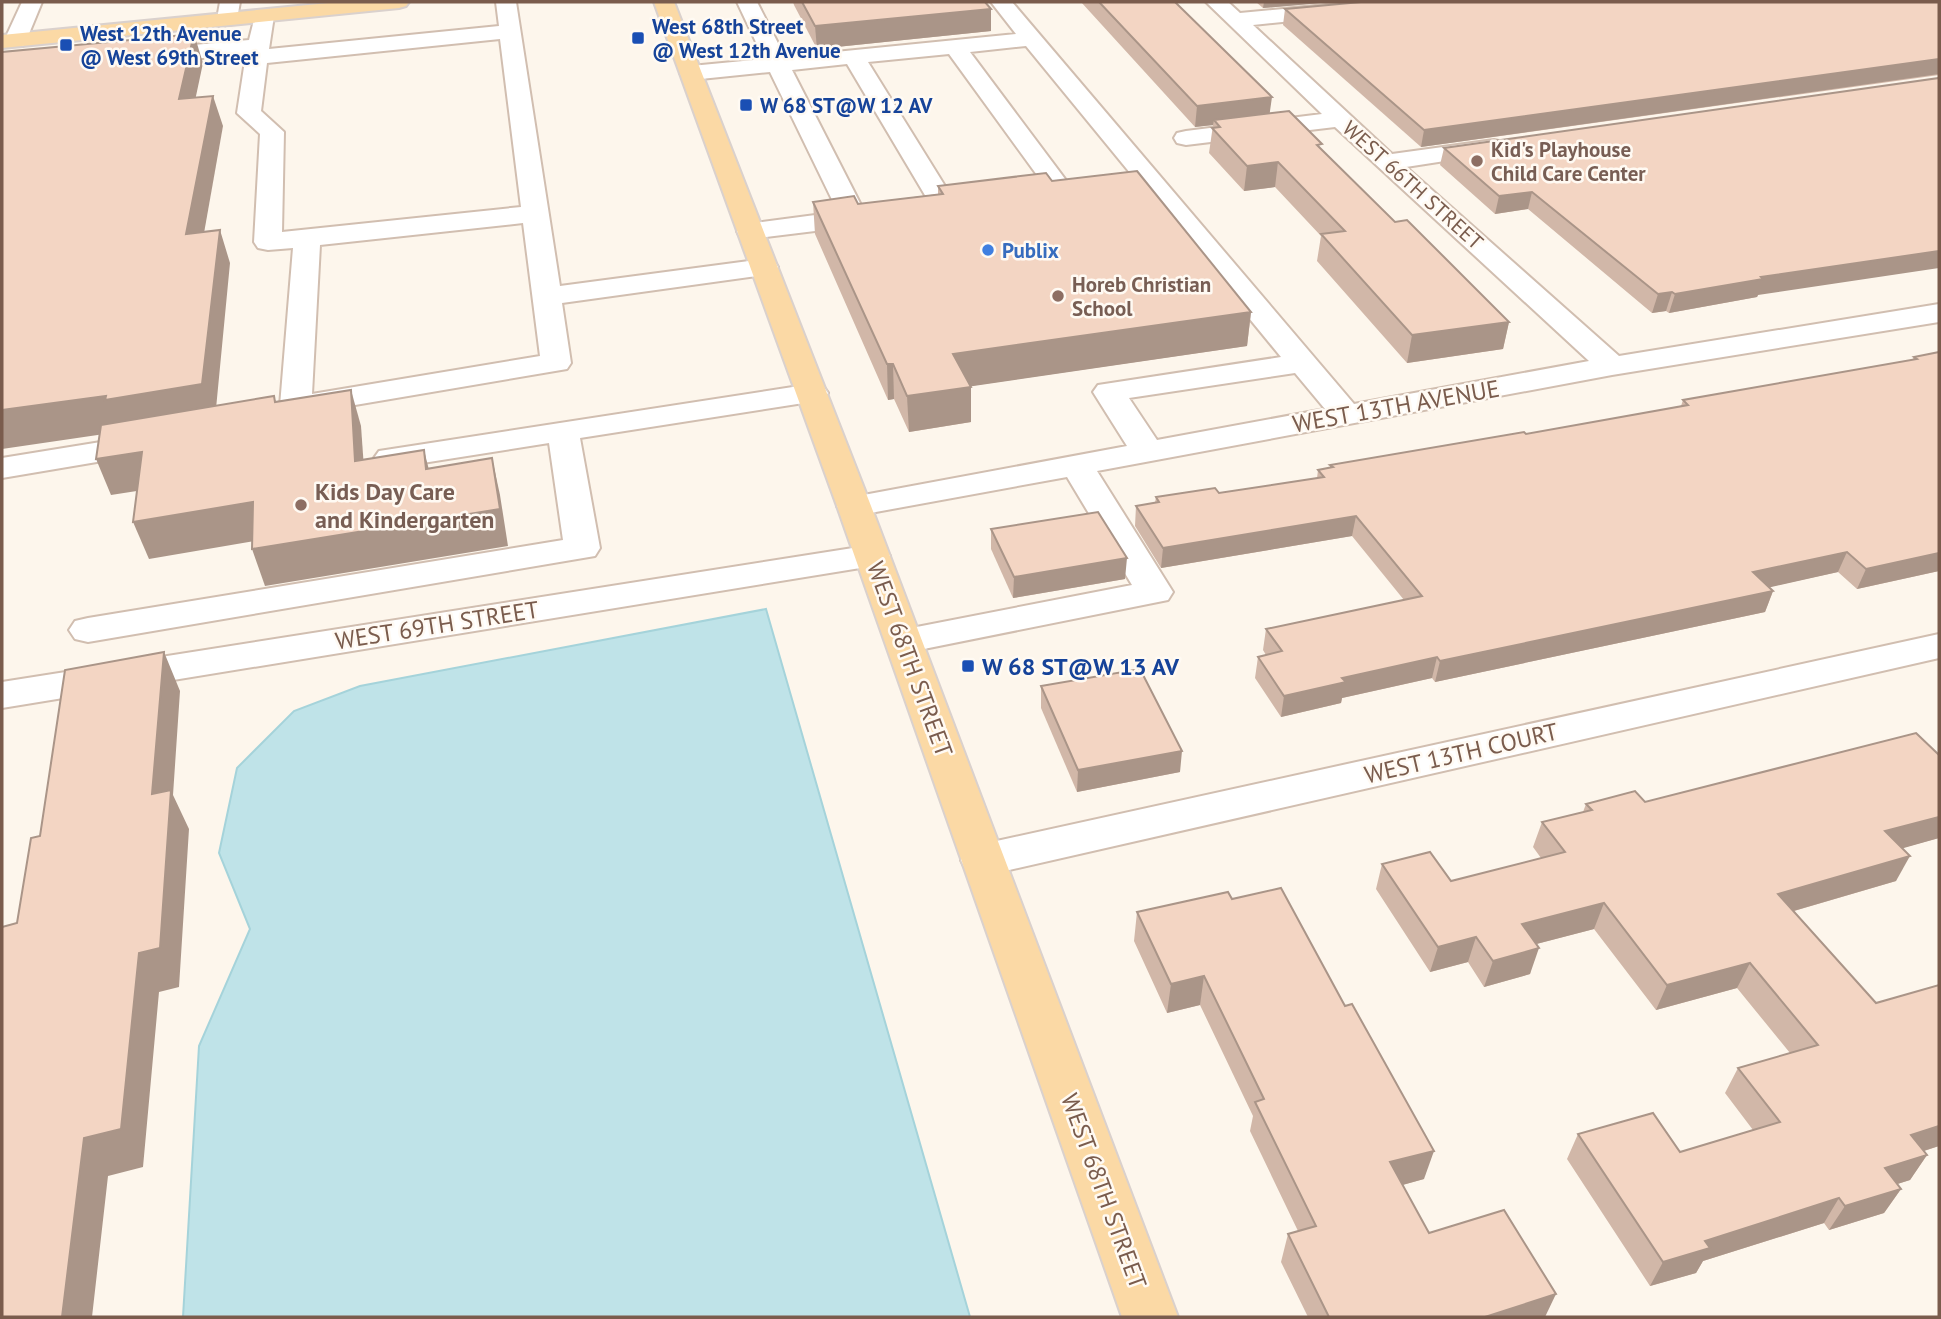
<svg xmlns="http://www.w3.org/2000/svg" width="1941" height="1319" viewBox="0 0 1941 1319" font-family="'PT Sans',sans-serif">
<rect width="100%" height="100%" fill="#fdf6ec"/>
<polygon fill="#bfe3e8" stroke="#a5d3da" stroke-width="2" points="766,609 970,1317 183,1317 199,1046 250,929 219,853 237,768 294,711 360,686"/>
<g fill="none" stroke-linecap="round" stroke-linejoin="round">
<defs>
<g id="minor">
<polygon points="22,2 42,2 26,41 23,46 7,46 4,41"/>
<polygon points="220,2 240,2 236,24 220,24 217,19"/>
<path d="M496,2H516L560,286L764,259L774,261L778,267L774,273L764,275L562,303L571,363L567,369L296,415L285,413L280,406L293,248L268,250L258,248L254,242L260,134L237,113L246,54L149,63L141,61L138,56L141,51L149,49L249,40L256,12H270L274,16L269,49L499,26ZM500,39L521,207L282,232L284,132L261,111L267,63ZM523,223L540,356L312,394L320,245Z"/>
<path d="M737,2H757L785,57L1016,34L991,2H1012L1354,404L1589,361L1335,127L1186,145L1177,143L1174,138L1177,133L1186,131L1322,114L1206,2H1228L1240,13L1358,2H1430L1427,6L1420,8L1253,25L1392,154L1494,140L1503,142L1506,147L1503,152L1406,167L1619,356L1939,304V322L1612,375L1097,471L1173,592L1168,600L904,653L891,650L885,641L891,632L1132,585L1067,477L854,516L842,513L837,506L842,499L1127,446L1093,392L1098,385L1281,357L1026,46L970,52L1071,187L1075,192L1071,197L1062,200L1053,197L949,54L868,62L958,207L954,213L945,215L936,213L932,207L847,64L792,70L863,209L873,211L877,217L873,223L864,225L750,239L740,237L737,231L740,225L838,212L770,72L691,80L683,78L680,73L683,68L691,66L764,59ZM1295,373L1325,409L1157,440L1129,398Z"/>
<polygon points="812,384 823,386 828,393 823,400 580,438 600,548 595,556 88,642 75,639 69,630 75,621 88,618 563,540 549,443 391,468 379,465 374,458 379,451"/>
<polygon points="150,434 162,437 166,444 162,451 2,478 2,458"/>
<polygon points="872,545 885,548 890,556 885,564 2,708 2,682"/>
<polygon points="1939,634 1939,658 983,876 967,872 961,860 967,848 983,844"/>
</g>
<g id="major">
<polygon points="339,2 409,2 406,6 399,8 2,48 2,35"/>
<polygon points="654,2 674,2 871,506 1178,1317 1122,1317 837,506"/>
</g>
</defs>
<use href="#minor" stroke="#d1beb0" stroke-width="4"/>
<use href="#major" stroke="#dad1cd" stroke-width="4"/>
<use href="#minor" fill="#fff" fill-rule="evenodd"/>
<use href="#major" fill="#fbd9a5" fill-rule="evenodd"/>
</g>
<g fill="#d1b7a8">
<polygon points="793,2 985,2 991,9 991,31 817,49 794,5"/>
<polygon points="1081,2 1175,2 1270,114 1322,150 1395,222 1509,322 1503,349 1407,363 1317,261 1321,236 1275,187 1244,191 1209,153 1213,125 1195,127"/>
<polygon points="1256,2 1332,2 1263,8"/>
<polygon points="1939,2 1939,75 1421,147 1283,25 1285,9"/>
<polygon points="1444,148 1758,295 1757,297 1669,313 1666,311 1652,313 1528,209 1495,214 1440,165"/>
<polygon points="1052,181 1251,312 1247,346 970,386 971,422 909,432 894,399 888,400 815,234 813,202 858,204 938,194 938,186"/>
<polygon points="1939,352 1939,571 1857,589 1838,572 1769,587 1773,591 1765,612 1435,682 1432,678 1342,698 1341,703 1281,717 1255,678 1258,657 1266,655 1263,650 1266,629 1404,600 1352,536 1161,568 1135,526 1136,506 1155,503 1156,497 1219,493 1317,478 1318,470 1330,468 1330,465 1526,434 1681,406 1683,400 1912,360 1914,357"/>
<polygon points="991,529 1125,579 1013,598 991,549"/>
<polygon points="1041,686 1180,772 1077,792 1041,708"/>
<polygon points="1939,755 1939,838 1902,848 1896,881 1794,911 1876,1003 1939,985 1939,1146 1924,1151 1927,1155 1910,1180 1897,1184 1901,1189 1884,1213 1829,1230 1824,1223 1703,1261 1696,1273 1650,1286 1567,1159 1578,1134 1680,1152 1753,1130 1725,1093 1738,1068 1790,1053 1737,988 1656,1010 1594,929 1536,944 1530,974 1484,987 1468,962 1430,972 1376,889 1382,864 1451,881 1541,858 1533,847 1542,822 1583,812 1586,804 1645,802"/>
<polygon points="1232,899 1424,1179 1402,1185 1429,1233 1545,1317 1308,1317 1281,1262 1288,1234 1298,1231 1250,1131 1253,1116 1200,1005 1167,1013 1134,941 1137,912"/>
</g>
<g fill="#aa9588">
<polygon points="1264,2 1332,2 1263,8"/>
<polygon points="991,9 991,31 817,49 815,26"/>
<polygon points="194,34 203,63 189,129 179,99"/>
<polygon points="1939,59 1939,74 1421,147 1424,130"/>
<polygon points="213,96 223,126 198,267 186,234"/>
<polygon points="1272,97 1269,118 1214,120 1213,125 1195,127 1197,106"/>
<polygon points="1278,162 1275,187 1244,191 1247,166"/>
<polygon points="1532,192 1528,209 1495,214 1499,196"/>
<polygon points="220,230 230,263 215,419 118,432 2,449 2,410"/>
<polygon points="1939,251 1939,268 1758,295 1757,297 1669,313 1675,294 1761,277"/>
<polygon points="1672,292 1666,311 1652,313 1658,294"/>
<polygon points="1251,312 1247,346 953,389 953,354"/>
<polygon points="1509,322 1503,349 1407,363 1412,335"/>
<polygon points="887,364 893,364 894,399 888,400"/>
<polygon points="971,387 971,422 909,432 907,396"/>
<polygon points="351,390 361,426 366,497 355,461"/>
<polygon points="424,450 433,486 426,469"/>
<polygon points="142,452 156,488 111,495 96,459"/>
<polygon points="492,458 500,495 508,546 265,586 252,549"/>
<polygon points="253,502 266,539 149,559 133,522"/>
<polygon points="1356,516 1352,536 1161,568 1163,548"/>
<polygon points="1847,552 1838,572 1745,593 1753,572"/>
<polygon points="1939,553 1939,571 1857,589 1866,569"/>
<polygon points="1127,558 1125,579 1013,598 1014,577"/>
<polygon points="1773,591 1765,612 1435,682 1440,661"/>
<polygon points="164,652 180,691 173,795 189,829 179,987 159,992 143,1167 108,1176 92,1317 62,1317 84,1138 139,953"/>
<polygon points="1437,657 1432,678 1342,698 1341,703 1281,717 1284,696 1342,678"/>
<polygon points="1182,751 1180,772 1077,792 1078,770"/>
<polygon points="1939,817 1939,838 1872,857 1885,831"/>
<polygon points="1910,856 1896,881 1766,919 1778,894"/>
<polygon points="1604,903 1594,929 1513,950 1522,924"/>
<polygon points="1476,937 1468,962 1430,972 1438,947"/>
<polygon points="1539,948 1530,974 1484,987 1493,961"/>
<polygon points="1750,963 1737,988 1656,1010 1667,985"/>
<polygon points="1204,976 1200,1005 1167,1013 1171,984"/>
<polygon points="1939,1126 1939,1146 1895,1160 1911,1135"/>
<polygon points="1434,1151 1424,1179 1381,1191 1390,1162"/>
<polygon points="1927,1155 1910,1180 1869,1193 1885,1168"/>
<polygon points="1901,1189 1884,1213 1829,1230 1845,1206"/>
<polygon points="1839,1198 1824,1223 1703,1261 1696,1273 1650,1286 1663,1262 1705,1241"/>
<polygon points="1556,1294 1545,1317 1485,1317"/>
</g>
<g fill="#f3d5c3" stroke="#aa9588" stroke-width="2">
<polygon points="802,2 985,2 991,9 815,26"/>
<polygon points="1099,2 1175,2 1272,97 1197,106"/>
<polygon points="1361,2 1939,2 1939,59 1424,130 1285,9"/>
<polygon points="194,34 179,99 213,96 186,234 220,230 202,384 105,400 106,396 2,410 2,52"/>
<polygon points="1939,78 1939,251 1761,277 1763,279 1675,294 1672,292 1658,294 1532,192 1499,196 1444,148"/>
<polygon points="1289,111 1322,144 1317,145 1395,222 1407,220 1509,322 1412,335 1321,234 1345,231 1278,162 1247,166 1212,128 1220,127 1214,120"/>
<polygon points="1137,171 1251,312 953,354 971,387 907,396 893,364 887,364 813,202 854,196 858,204 943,194 938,186 1046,173 1052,181"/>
<polygon points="1939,352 1939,553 1866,569 1847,552 1753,572 1773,591 1440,661 1437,657 1342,678 1346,682 1284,696 1258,657 1282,651 1266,629 1422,596 1356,516 1163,548 1136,506 1159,502 1156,497 1215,488 1219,493 1324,477 1318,470 1333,467 1330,465 1524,432 1526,434 1688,405 1683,400 1917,359 1914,357"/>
<polygon points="351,390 355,461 424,450 426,469 492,458 500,509 252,549 253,502 133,522 142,452 96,459 101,425 274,396 275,402"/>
<polygon points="1098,512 1127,558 1014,577 991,529"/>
<polygon points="164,652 152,794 171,790 160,948 139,953 121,1129 84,1138 62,1317 2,1317 2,927 17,923 31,838 40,836 65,670"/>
<polygon points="1140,669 1182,751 1078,770 1041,686"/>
<polygon points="1916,733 1939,755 1939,817 1885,831 1910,856 1778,894 1876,1003 1939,985 1939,1126 1911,1135 1927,1155 1885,1168 1901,1189 1845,1206 1839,1198 1705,1241 1710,1248 1663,1262 1578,1134 1653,1113 1680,1152 1780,1122 1738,1068 1818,1045 1750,963 1667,985 1604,903 1522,924 1539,948 1493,961 1476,937 1438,947 1382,864 1430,852 1451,881 1565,852 1542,822 1592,810 1586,804 1635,791 1645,802"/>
<polygon points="1281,888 1345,1006 1352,1004 1434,1151 1390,1162 1429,1233 1504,1210 1556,1294 1485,1317 1329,1317 1288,1234 1316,1226 1255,1102 1264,1099 1204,976 1171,984 1137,912 1228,892 1232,899"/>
</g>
<g fill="#1a4fb4" stroke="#fffaf3" stroke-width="2.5">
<rect x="631" y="31" width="14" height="14" rx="3.5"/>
<rect x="59" y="38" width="14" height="14" rx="3.5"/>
<rect x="739" y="98" width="14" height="14" rx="3.5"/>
<rect x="961" y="659" width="14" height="14" rx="3.5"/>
</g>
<g fill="#8d6e63" stroke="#fffaf3" stroke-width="2.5">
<circle cx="1477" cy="161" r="7"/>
<circle cx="1058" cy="296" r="7"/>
<circle cx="301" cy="505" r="7"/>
</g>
<circle fill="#3f7fe0" stroke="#fffaf3" stroke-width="2.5" cx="988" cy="250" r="7"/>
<g text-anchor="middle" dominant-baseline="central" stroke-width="5" stroke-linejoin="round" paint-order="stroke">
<g font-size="21" font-weight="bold" fill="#164399" stroke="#fffaf3" text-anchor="start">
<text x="652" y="26">West 68th Street<tspan x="652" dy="24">@ West 12th Avenue</tspan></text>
<text x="80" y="33">West 12th Avenue<tspan x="80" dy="24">@ West 69th Street</tspan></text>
<text x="760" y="105">W 68 ST@W 12 AV</text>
</g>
<g font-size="21" font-weight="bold" fill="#785e54" stroke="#fffaf3" text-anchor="start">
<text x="1491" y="149">Kid's Playhouse<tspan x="1491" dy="24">Child Care Center</tspan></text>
<text x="1072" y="284">Horeb Christian<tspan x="1072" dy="24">School</tspan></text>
</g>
<g font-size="21" fill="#7a5c4d" stroke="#fffaf3">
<text transform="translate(1413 185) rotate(42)">WEST 66TH STREET</text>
</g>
<g font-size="21" font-weight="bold" fill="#366cbe" stroke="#fffaf3" text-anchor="start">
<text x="1002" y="250">Publix</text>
</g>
<g font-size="24" fill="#7a5c4d" stroke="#fffaf3">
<text transform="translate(1396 406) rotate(-10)">WEST 13TH AVENUE</text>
<text transform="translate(437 625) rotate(-9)">WEST 69TH STREET</text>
<text transform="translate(910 659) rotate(70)">WEST 68TH STREET</text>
<text transform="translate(1461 753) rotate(-13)">WEST 13TH COURT</text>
<text transform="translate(1104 1191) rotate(70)">WEST 68TH STREET</text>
</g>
<g font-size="24" font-weight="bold" fill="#785e54" stroke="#fffaf3" text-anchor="start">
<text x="315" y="491">Kids Day Care<tspan x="315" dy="28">and Kindergarten</tspan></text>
</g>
<g font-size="24" font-weight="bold" fill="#164399" stroke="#fffaf3" text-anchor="start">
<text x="982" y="666">W 68 ST@W 13 AV</text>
</g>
</g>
<rect width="1941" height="1319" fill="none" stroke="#7a5c4d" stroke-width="7"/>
</svg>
